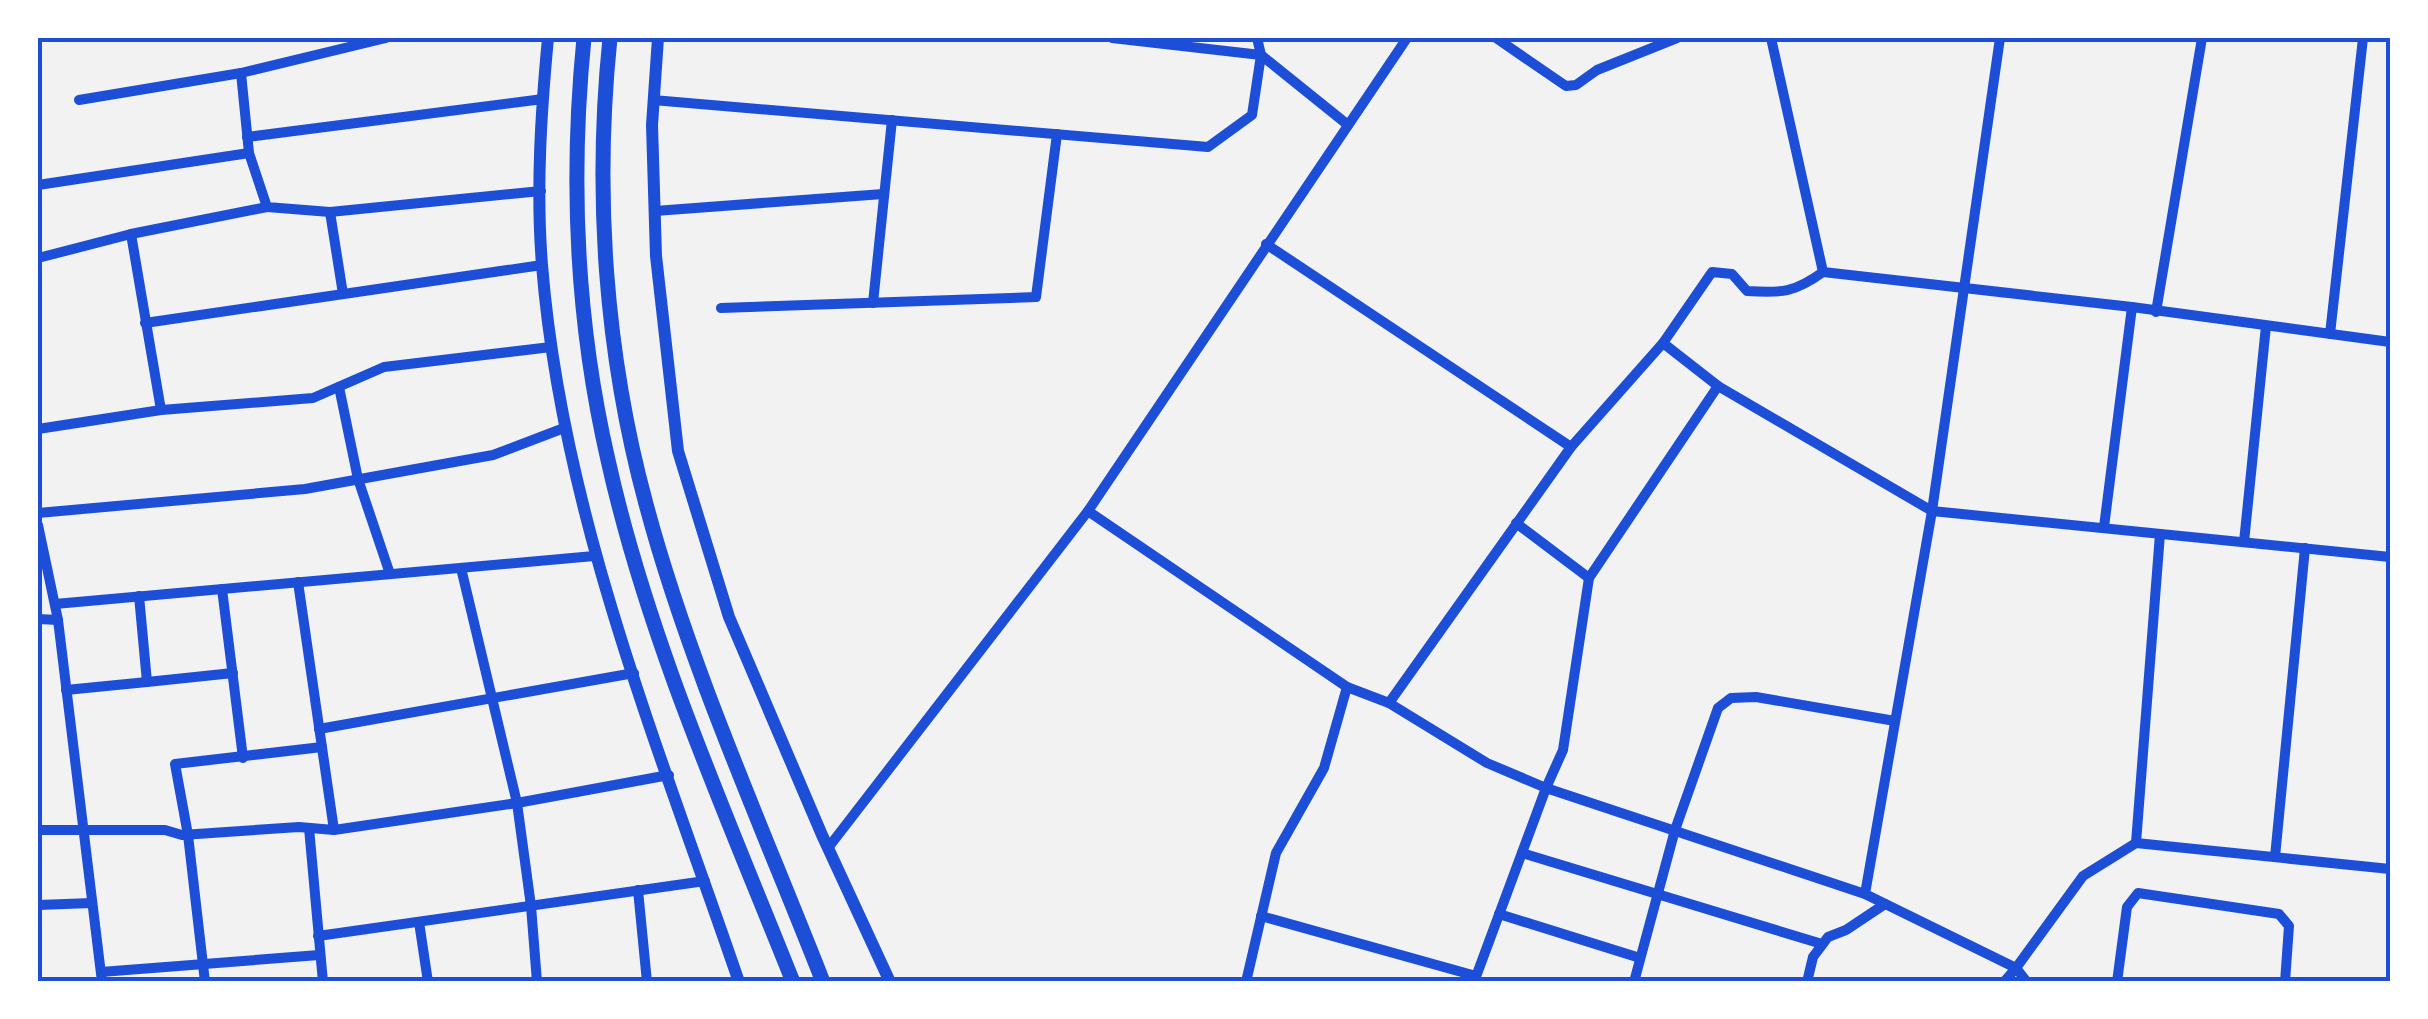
<svg xmlns="http://www.w3.org/2000/svg" width="2428" height="1019" viewBox="0 0 2428 1019" font-family="Overpass,sans-serif">
<rect width="100%" height="100%" fill="#f2f2f2"/>
<g fill="none" stroke-linecap="round" stroke-linejoin="round">
<g stroke="#1d4ed8" stroke-width="10">
<polyline points="1257,38 1261,55 1348,125"/>
<polyline points="1496,38 1566,86 1576,85 1597,70 1677,38"/>
<polyline points="1771,38 1823,272"/>
<polyline points="241,73 249,153 267,207 330,212 541,191"/>
<polyline points="79,100 241,73 386,38"/>
<polyline points="653,100 1208,147 1252,115 1261,55 1112,38"/>
<polyline points="247,137 543,99"/>
<polyline points="38,185 249,153"/>
<polyline points="655,211 883,194"/>
<polyline points="330,212 343,294"/>
<polyline points="131,234 161,410"/>
<polyline points="1266,244 1571,447"/>
<polyline points="38,258 131,234 267,207"/>
<polyline points="873,303 892,120"/>
<polyline points="721,308 1036,297 1057,134"/>
<polyline points="2156,312 2202,38"/>
<polyline points="145,323 542,265"/>
<polyline points="2330,334 2363,38"/>
<polyline points="1663,343 1718,386 1932,511 2390,557"/>
<polyline points="339,387 358,479 390,574"/>
<polyline points="38,429 161,410 313,398 384,367 551,347"/>
<polyline points="1088,511 1347,687 1389,703 1487,763 1546,788 1563,750 1589,578 1718,386"/>
<polyline points="38,513 305,489 493,455 564,428"/>
<polyline points="1516,523 1589,578"/>
<polyline points="38,525 58,620 102,982"/>
<polyline points="2104,527 2132,307"/>
<polyline points="2244,542 2266,326"/>
<polyline points="461,568 517,803 531,906 537,982"/>
<polyline points="298,582 334,830"/>
<polyline points="222,589 243,758"/>
<polyline points="55,604 594,556"/>
<polyline points="38,619 58,620"/>
<polyline points="147,682 233,673"/>
<polyline points="66,690 147,682 139,596"/>
<path d="M1389,703L1571,447L1663,343L1712,272L1732,274L1747,291C1782,293 1794,293 1823,272L2132,307L2390,342"/>
<polyline points="319,729 634,673"/>
<polyline points="309,828 323,982"/>
<polyline points="38,830 165,830 182,835 299,827 334,830 517,803 669,775"/>
<polyline points="2136,843 2160,534"/>
<polyline points="828,848 1088,511 1407,38"/>
<polyline points="1522,853 1822,944"/>
<polyline points="2275,857 2305,548"/>
<polyline points="638,890 647,982"/>
<polyline points="1865,894 1932,511 2000,38"/>
<polyline points="38,905 92,903"/>
<polyline points="1499,914 1640,958"/>
<polyline points="1261,916 1476,976"/>
<polyline points="419,922 428,982"/>
<polyline points="318,936 705,881"/>
<polyline points="101,972 319,955"/>
<polyline points="205,982 188,835 175,764 322,747"/>
<polyline points="1246,982 1276,853 1324,768 1347,687"/>
<polyline points="1474,982 1546,788 1865,894 2016,968 2004,982"/>
<polyline points="1634,982 1675,830 1718,708 1731,698 1756,697 1895,721"/>
<polyline points="1807,982 1813,957 1828,937 1846,930 1885,904"/>
<polyline points="2027,982 2016,968 2083,876 2136,843 2390,869"/>
<polyline points="2117,982 2127,907 2138,893 2279,914 2289,926 2285,982"/>
</g>
<g stroke="#1d4ed8" stroke-width="12">
<path d="M548,38C541,112 536,190 542,265C562,514 659,748 739,982"/>
<polyline points="658,38 652,125 656,256 678,451 729,617 822,835 890,982"/>
</g>
<g stroke="#1d4ed8" stroke-width="15">
<path d="M584,38C570,179 576,321 608,460C648,640 725,811 793,982"/>
<path d="M610,38C594,193 605,353 646,504C689,665 762,826 823,982"/>
</g>
</g>
<rect width="2428" height="1019" fill="none" stroke="#ffffff" stroke-width="80"/>
<rect x="40" y="40" width="2348" height="939" fill="none" stroke="#1d4ed8" stroke-width="4"/>
</svg>
